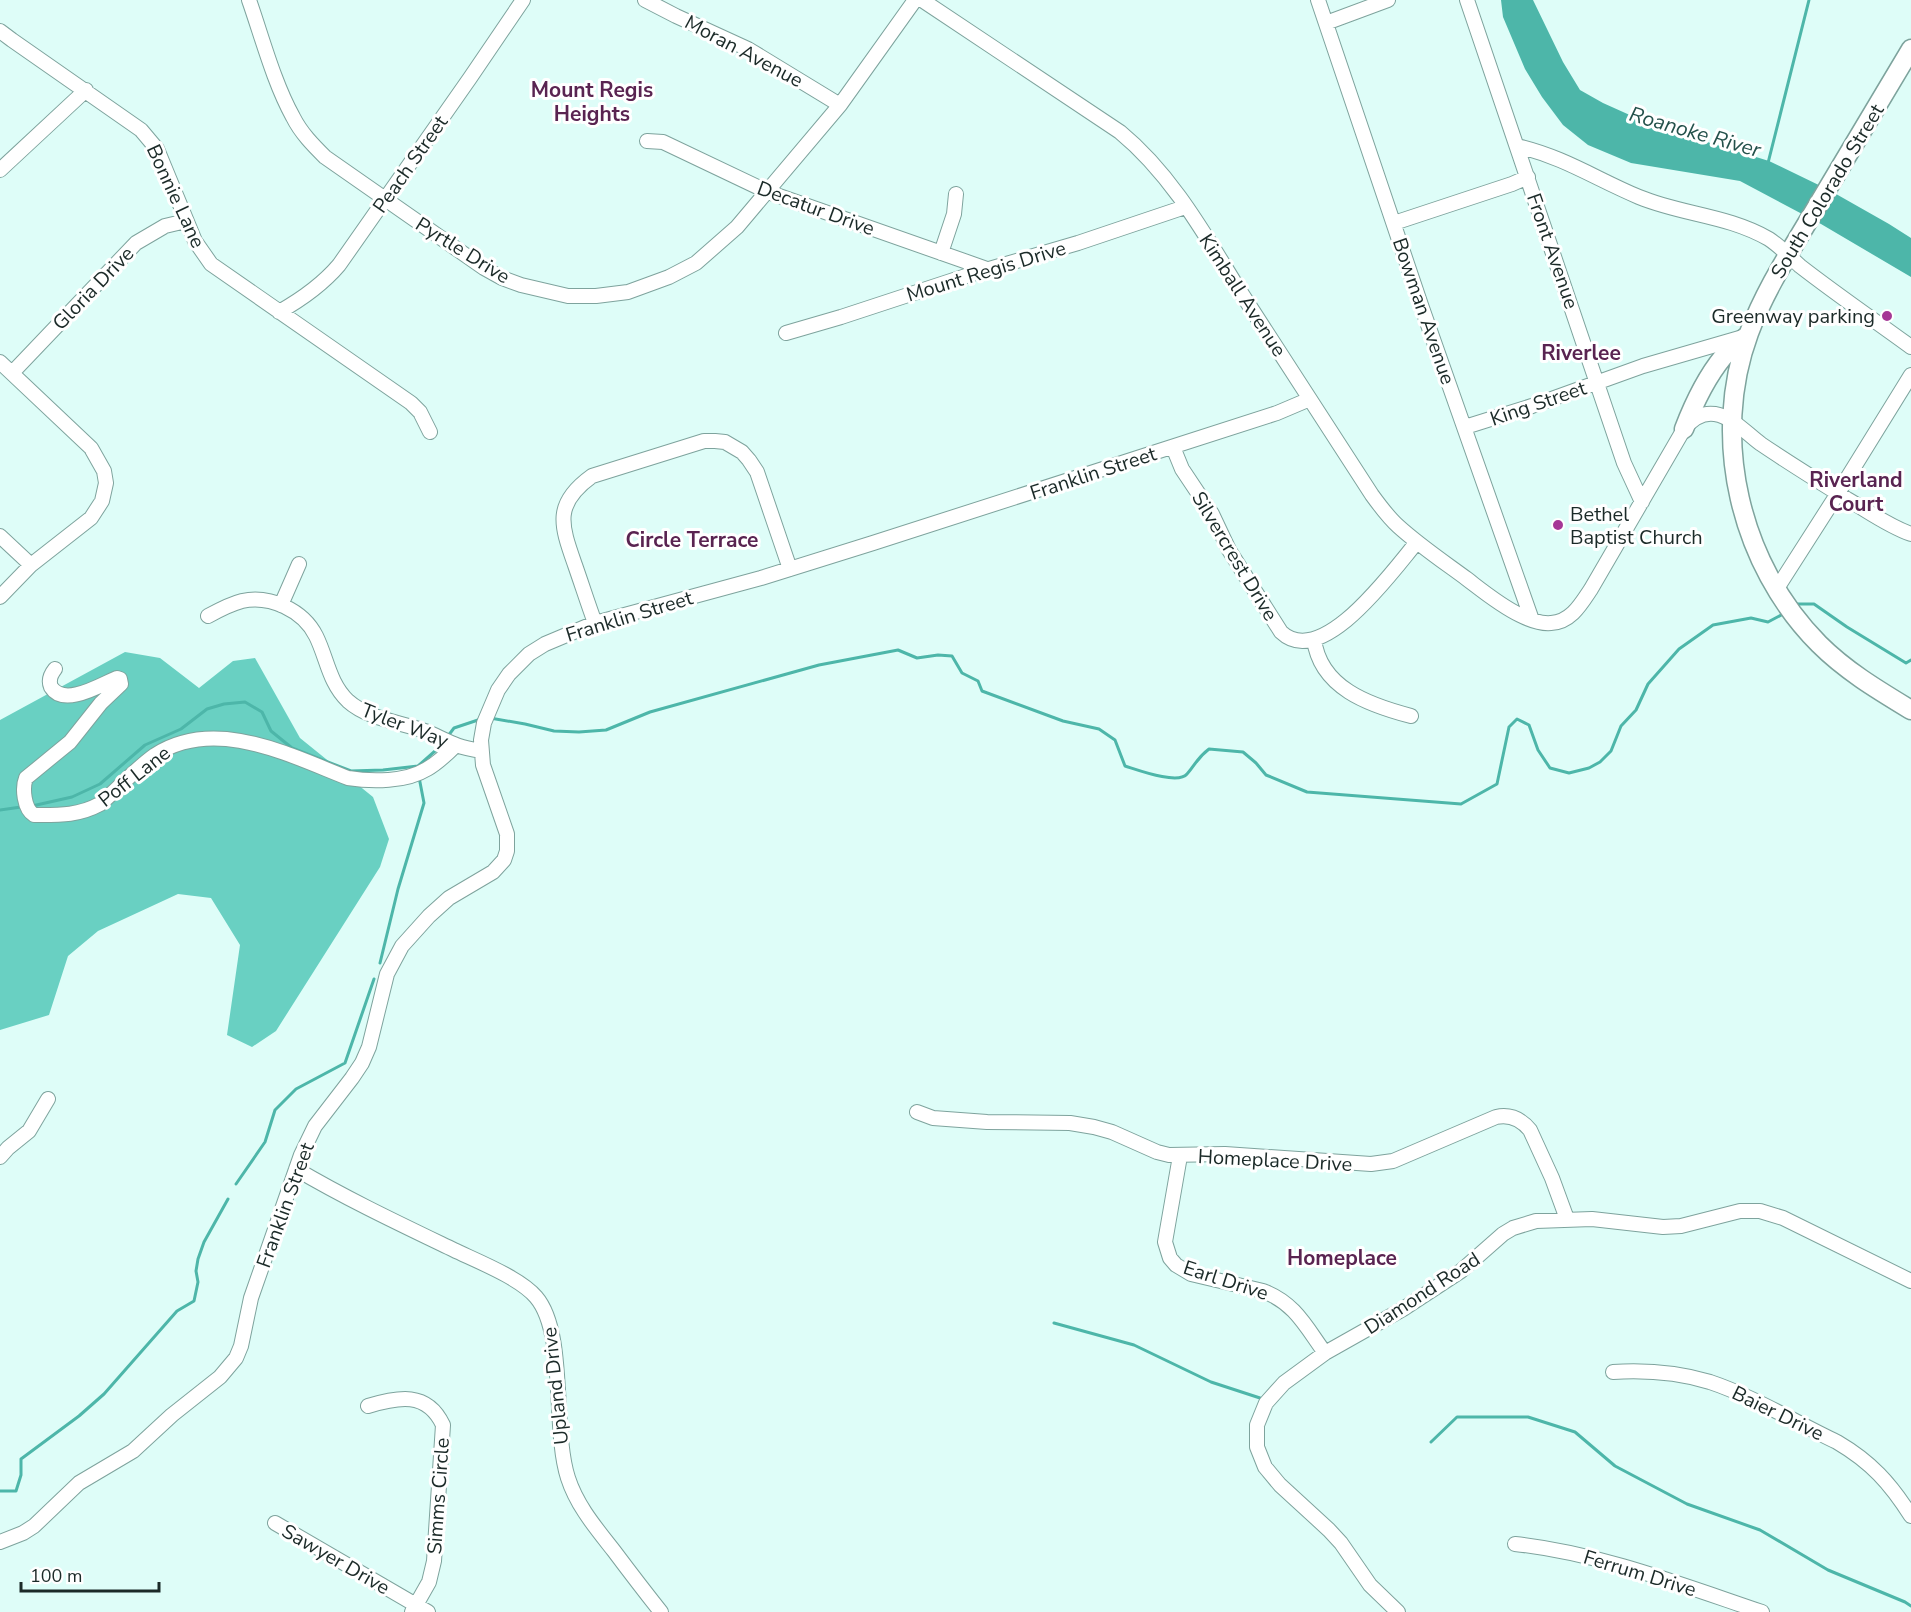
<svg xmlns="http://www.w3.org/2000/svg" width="1911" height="1612" viewBox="0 0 1911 1612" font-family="'Nunito Sans',sans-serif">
<rect width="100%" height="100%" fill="#defdf8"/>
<path fill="#69d0c2" d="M125,652L160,658L199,688L233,661L255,658L300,738L373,797L389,839L380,867L276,1031L252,1047L227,1035L240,945L211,898L178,894L98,931L68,956L49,1015L0,1030V720Z"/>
<path fill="#4db6a9" d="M1501,0H1533L1563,62L1580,90L1603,103L1652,125L1769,161L1829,190L1889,224L1911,238V277L1821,224L1740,181L1631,163L1588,145L1563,125L1542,97L1525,69L1503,17Z"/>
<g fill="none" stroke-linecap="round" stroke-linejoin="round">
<path stroke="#4db6a9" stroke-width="3" d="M1768,163L1809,0
M1795,605L1798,604H1814L1847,627L1906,663L1911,660
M490,718L525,724L554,731L579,732L606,730L650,712L819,665L898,650L917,658L938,655L952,656L962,673L978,681L982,691L1063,721L1099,729L1115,740L1125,766C1138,770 1178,785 1187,774C1196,764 1197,758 1209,749L1243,752L1256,763L1266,775L1307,792L1461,804L1497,784L1509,727L1517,719L1529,725L1538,750L1550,768L1569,773L1589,768L1600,762L1611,751L1621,726L1636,710L1648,684L1679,649L1713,625L1751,618L1768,622L1785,613
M448,736L454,728L481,719
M32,806L72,797L100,784L145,745L181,729L207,709L224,704L245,702L262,712L271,731L292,748L351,771L383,770L418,766L443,744
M0,810L21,807
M380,963L398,889L424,803L419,777
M236,1184L265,1142L275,1110L296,1089L345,1063L374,979
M1054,1323L1134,1345L1211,1382L1260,1398
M1431,1442L1457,1417H1528L1575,1432L1615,1466L1687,1504L1760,1530L1828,1570L1905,1602L1911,1606
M0,1491H16L21,1475V1459L79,1416L104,1394L177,1311L194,1301L198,1282L196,1271L198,1259L204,1242L228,1199"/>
<g stroke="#7ea39d" stroke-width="16">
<path id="minor" d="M249,0C262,37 274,83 293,117C301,133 313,145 325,157L484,268L502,278L521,285L568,296H596L628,292L669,277L696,263L737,227L840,105L915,0
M645,0L676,16L748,49L840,105
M922,0L1120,132C1171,174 1204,233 1238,288C1283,357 1327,426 1372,495C1380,506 1388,517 1398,526C1420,546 1444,562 1467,579C1484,592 1501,606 1520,615C1530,620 1540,624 1551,623C1571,622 1581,604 1591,589L1684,429C1692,419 1702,412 1715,414C1733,417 1747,434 1761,444C1789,463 1818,481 1847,499C1868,511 1888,526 1911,534
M1318,0L1421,305L1532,620
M1467,0L1624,463L1642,502
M1326,23L1388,0
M0,31L12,40L141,130L157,149L195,241L211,264L411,403L420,412L430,432
M647,141L663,142L768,192L987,269
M1517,146C1564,157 1596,179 1639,197C1683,215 1727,215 1769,239C1781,247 1790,257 1800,266C1836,294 1874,320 1911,347
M0,170L86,90
M1394,223L1512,184L1528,177
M941,253L954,214L956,194
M279,312C302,299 322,285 339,265L470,78L523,0
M786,333L841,317L972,274L1078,243L1185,207
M0,362L91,448L104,471L106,483L102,501L91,518L31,565L0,597
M12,373L136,243L165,226L186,221
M1465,427L1532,406L1643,366L1743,337
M1173,447L1182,469L1212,514L1229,550L1281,632C1322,671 1394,569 1417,542
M0,536L31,565
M1776,590L1838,493L1911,375
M281,605L299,564
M208,616C219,610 230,604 242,601C270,595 303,610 316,636C327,658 329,683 348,701C368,719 400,722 425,731C435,735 444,740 454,744C462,748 472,749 481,751
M595,623C588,604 582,585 575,565C561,525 553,504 592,476L704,441H715L725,442L742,452L749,460L757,472L790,569
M1314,639C1320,688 1369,705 1411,716
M55,669C51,674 48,680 51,687C64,708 102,684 117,678L120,679L121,684L101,703L70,742L26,778C22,788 24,809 34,815C58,815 78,816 100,804C118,789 135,769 155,755C215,716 289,755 348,778C372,782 406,782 427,769C438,763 447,754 456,745
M917,1112L933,1118L987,1122L1070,1123L1094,1127L1112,1132L1157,1152L1169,1155L1225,1154L1371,1164L1393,1161L1496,1117C1510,1114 1521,1119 1530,1130L1552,1178L1567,1219
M1180,1156L1165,1242L1170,1258L1176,1265L1191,1274L1263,1291C1295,1303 1306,1327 1325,1353
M0,1157L8,1148L29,1131L48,1099
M296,1169C347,1199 400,1224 454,1250C477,1261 520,1278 536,1297C567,1333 552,1429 568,1478C577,1506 596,1528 614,1551C629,1571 645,1592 661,1612
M1613,1372C1645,1370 1680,1373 1710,1382C1752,1396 1797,1423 1837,1442C1871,1462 1890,1483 1911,1516
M368,1406C398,1397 427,1391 443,1425L434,1561L429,1582L412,1612
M275,1523L428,1612
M0,1542L23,1533L34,1526L79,1483L133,1451L172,1415L220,1377L236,1358L241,1346L251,1298L301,1155L315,1126L352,1078L362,1063L369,1047L387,974L402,946L429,916L449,898L493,872L504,860L507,851V834L483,765L481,740L484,723L498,690L509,674L529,654L545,644L595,623L761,578L873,543L1277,413L1310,399
M1515,1544C1599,1553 1682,1585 1762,1612
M1398,1612L1370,1585L1341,1543L1329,1530L1280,1485L1265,1467L1257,1447V1425L1266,1403L1284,1383L1325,1353L1403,1309L1461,1271L1503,1234L1513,1228L1536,1221L1592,1219L1663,1227L1681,1226L1740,1211H1760L1783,1218L1911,1281"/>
</g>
<g stroke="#7ea39d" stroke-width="21">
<path id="major" d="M1911,49C1878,104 1846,158 1813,213C1790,252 1765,290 1749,333C1710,438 1740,565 1819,644C1846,671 1878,690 1911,710
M1684,429C1694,403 1705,379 1723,357C1730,349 1740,342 1748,335"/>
</g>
<use href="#minor" stroke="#fff" stroke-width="14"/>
<use href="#major" stroke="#fff" stroke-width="18"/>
</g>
<g fill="#a53796" stroke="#fff" stroke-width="2">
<circle cx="1887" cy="316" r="6"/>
<circle cx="1558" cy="525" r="6"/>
</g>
<g text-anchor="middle" stroke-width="6" stroke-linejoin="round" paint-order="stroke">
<g font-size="20" fill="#1b2a28" stroke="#fff">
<text transform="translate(744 51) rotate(28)" y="7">Moran Avenue</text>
<text transform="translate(410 164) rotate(-55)" y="7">Peach Street</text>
<text transform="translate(1827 191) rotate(-59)" y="7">South Colorado Street</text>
<text transform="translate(176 196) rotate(65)" y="7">Bonnie Lane</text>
<text transform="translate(816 208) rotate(20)" y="7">Decatur Drive</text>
<text transform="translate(463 250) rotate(32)" y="7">Pyrtle Drive</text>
<text transform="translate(1553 251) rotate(71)" y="7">Front Avenue</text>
<text transform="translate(986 271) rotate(-17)" y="7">Mount Regis Drive</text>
<text transform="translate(93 288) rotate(-46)" y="7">Gloria Drive</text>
<text transform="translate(1243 295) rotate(57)" y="7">Kimball Avenue</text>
<text transform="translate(1424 311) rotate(71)" y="7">Bowman Avenue</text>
<text transform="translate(1538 403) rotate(-19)" y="7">King Street</text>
<text transform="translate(1093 473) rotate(-18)" y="7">Franklin Street</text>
<text transform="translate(1235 556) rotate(59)" y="7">Silvercrest Drive</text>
<text transform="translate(629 616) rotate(-17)" y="7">Franklin Street</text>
<text transform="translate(405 725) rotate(21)" y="7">Tyler Way</text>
<text transform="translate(134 776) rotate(-38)" y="7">Poff Lane</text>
<text transform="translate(1275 1160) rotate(3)" y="7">Homeplace Drive</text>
<text transform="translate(285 1205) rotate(-70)" y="7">Franklin Street</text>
<text transform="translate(1226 1280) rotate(18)" y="7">Earl Drive</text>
<text transform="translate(1422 1293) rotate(-33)" y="7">Diamond Road</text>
<text transform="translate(555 1386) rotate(-96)" y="7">Upland Drive</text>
<text transform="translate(1778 1413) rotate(26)" y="7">Baier Drive</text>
<text transform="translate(438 1496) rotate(-86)" y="7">Simms Circle</text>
<text transform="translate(336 1559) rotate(30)" y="7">Sawyer Drive</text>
<text transform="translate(1640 1573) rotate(17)" y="7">Ferrum Drive</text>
</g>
<g font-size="20" fill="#1b2a28" stroke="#fff" text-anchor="end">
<text x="1875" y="323">Greenway parking</text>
<text x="1570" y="521" text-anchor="start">Bethel<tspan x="1570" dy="23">Baptist Church</tspan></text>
</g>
<g font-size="21" font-weight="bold" fill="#592451" stroke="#fff">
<text x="592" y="97">Mount Regis<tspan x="592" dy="24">Heights</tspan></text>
<text x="1581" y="360">Riverlee</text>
<text x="1856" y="487">Riverland<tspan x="1856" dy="24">Court</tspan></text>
<text x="692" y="547">Circle Terrace</text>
<text x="1342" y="1265">Homeplace</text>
</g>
<g font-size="21" font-style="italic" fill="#24514b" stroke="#fff">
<text transform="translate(1695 132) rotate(16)" y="7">Roanoke River</text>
</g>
</g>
<path d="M21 1582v9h138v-9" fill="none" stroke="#1b2a28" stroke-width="3"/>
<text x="30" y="1582" font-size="18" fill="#1b2a28" stroke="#ffffff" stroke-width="4.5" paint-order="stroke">100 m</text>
</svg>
